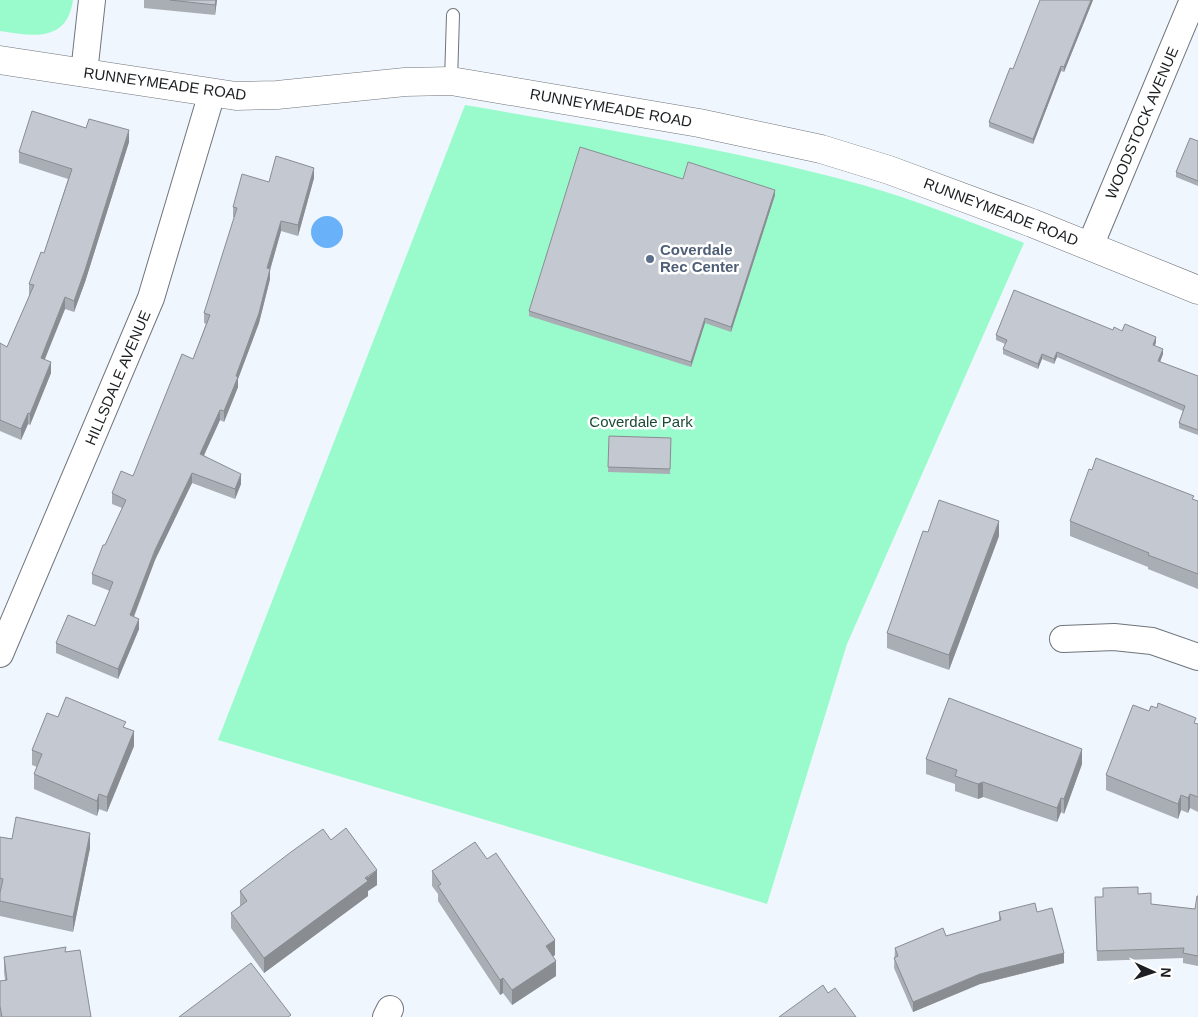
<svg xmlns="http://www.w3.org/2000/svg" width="1198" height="1017" viewBox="0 0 1198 1017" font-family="Helvetica,sans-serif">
<rect width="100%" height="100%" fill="#f0f6fd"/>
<path fill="#99fbcc" d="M0,0H73C67,43 32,36 0,31Z
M465,105C598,128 733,149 863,185C918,201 971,222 1024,243L847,644L767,904L218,740Z"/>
<path fill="#69b1f9" d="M311 232a16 16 0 1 1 32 0a16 16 0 1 1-32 0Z"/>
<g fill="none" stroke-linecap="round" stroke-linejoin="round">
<g stroke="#6f747b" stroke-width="14">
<path id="lane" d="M451,81L453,15"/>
</g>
<g stroke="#6f747b" stroke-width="28">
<path id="street" d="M84,73L92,0
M1090,246L1193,0
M1063,639L1114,637L1152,641L1198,657
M0,654L151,298L212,93
M386,1017L390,1009"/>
</g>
<g stroke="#6f747b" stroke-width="29">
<path id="secondary" d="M0,60L236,96L277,95L405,82L451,81L699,123L821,149L889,170L1032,223L1198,290"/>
</g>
<use href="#lane" stroke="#fff" stroke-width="12"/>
<use href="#street" stroke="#fff" stroke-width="26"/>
<use href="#secondary" stroke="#fff" stroke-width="28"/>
</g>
<path fill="#a9adb4" d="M144,0H217L215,15L144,8Z
M1093,0L1064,72L1061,71L1033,144L989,127V122L1013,69Z
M1198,141V186L1176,177V172Z
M129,142L85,282L74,312L65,309L44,359L51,373L30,425L28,424L21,440L0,431V343L7,347L30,295H29V284L44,253L68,179L19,163V152Z
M314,178L298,236L281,231L270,270V279L259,323L238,379V387L224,422L220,420L204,455L241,484L235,499L192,483L155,560L134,617L139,629L118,679L56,653V643L95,626L110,591L92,584V574L122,508L112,504V493L133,476L193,359L206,324L204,323V313L235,217H233V207L269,182Z
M683,179L775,195L731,332L705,323L691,367L529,316V311Z
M1113,330L1122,331L1156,342L1155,346L1163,354L1160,362L1198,376V435L1179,428V423L1183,411L1057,357L1054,364L1042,359L1038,369L1003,354V349L1005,344L996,340V335Z
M609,436L671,438L670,474L608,472Z
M1194,500L1198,501V589L1148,569V567L1070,536V521Z
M928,532L999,536L949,670L887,648V633Z
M1149,711L1198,724V812L1190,808L1188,813L1181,810L1178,819L1106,790V775Z
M58,717L126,728L134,746L107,812L99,809L97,816L34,789V774L37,767L32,765V750Z
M926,759L1082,764L1064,814L1061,812L1057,822L983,797L978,799L955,791V784L926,774Z
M0,837L90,848L73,932L0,916Z
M331,840L377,885L368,891V896L264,973L231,928V913L240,906V891Z
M487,859L555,955L553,956L556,976L512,1005L503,993L500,995L438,901V894L432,886V871Z
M1103,888L1138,894L1151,904L1195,909L1198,896V966L1183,963V958L1097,961L1095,897H1103Z
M999,912H1037L1064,963L980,984L913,1012L894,968L895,948L946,936L999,921Z
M66,952L91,1017H0V981L5,980L4,972V957Z"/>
<path fill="#898d92" d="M216,0H217L215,15V5Z
M1091,0H1093L1064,72V67Z
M1061,66V71L1033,144V139Z
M129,130V142L85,282L74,312V301Z
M314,168V178L298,236V225Z
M775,190V195L731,332V327Z
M281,221V231L270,270V279L259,323L238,379V387L224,422V411L236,376Z
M65,297V309L41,369V358Z
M705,318V323L691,367V362Z
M1156,337V342L1153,350V345Z
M1163,349V354L1158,367V361Z
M1057,352V357L1054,364V359Z
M1042,354V359L1038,369V364Z
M51,362V373L30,425V414Z
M220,410V420L200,464V454Z
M28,413V424L21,440V429Z
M192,473V483L155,560L130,626V615L155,550Z
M241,474V484L235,499V489Z
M999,521V536L949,670V655Z
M139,619V629L118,679V669Z
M134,731V746L107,812V797Z
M1082,749V764L1064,814V799Z
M983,782V797L978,799V784Z
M99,794V809L97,816V801Z
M1190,794V808L1188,813V798Z
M1181,795V810L1178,819V804Z
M1061,798V812L1057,822V808Z
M90,833V848L73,932V917Z
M377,870V885L368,891V896L264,973V958Z
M555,940V955L546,961V946Z
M1064,953V963L980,984L913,1012V1002L980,974Z
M556,961V976L512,1005V990Z
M503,978V993L500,995V980Z"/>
<path fill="#c4c9d1" stroke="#898d92" d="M170,0H216L215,5Z
M1040,0H1091L1064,67L1061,66L1033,139L989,122L1010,68L1013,69Z
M32,111L86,128L89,119L129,130L85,270L74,301L65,297L41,358L51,362L30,414L28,413L21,429L0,420V343L7,347L34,285L29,284L41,252L44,253L72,169L19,152Z
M1190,138L1198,141V181L1176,172Z
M580,147L683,179L688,162L775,190L731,327L705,318L691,362L529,311Z
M276,156L314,168L298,225L281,221L267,268L270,269L259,313L236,376L238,377L224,411L220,410L200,454L241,474L235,489L192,473L155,550L130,615L139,619L118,669L56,643L68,615L95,626L113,582L92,574L103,545H105L126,500L112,493L121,471L133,476L182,354L193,359L210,315L204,313L237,208L233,207L242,174L269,182Z
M1014,290L1113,330L1114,327L1122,331L1125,324L1156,337L1153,345L1163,349L1158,361L1198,376V430L1179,423L1185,406L1057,352L1054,359L1042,354L1038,364L1003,349L1007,340L996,335Z
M609,436L671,438L670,469L608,467Z
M1096,458L1194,496L1192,499L1198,501V574L1148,555L1149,553L1070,521L1089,469L1092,470Z
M939,500L999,521L949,655L887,633L923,531L928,532Z
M66,697L126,722L123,727L134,731L107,797L99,794L97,801L34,774L42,754L32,750L47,713L58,717Z
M949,698L1082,749L1064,799L1061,798L1057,808L983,782L978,784L955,776L957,770L926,759Z
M1158,703L1196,718L1194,723L1198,724V797L1190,794L1188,798L1181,795L1178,804L1106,775L1133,705L1149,711L1151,706L1157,708Z
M16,817L90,833L73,917L0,901V893L3,879L0,878V837L12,839Z
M346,828L377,870L365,878L368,881L264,958L231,913L247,901L240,891L291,852L323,829L331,840Z
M475,842L487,859L496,853L555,940L546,946L556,961L512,990L503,978L500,980L438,886L441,884L432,871Z
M1138,887V894L1151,893V904L1195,909L1197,896H1198V956L1183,953L1184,948L1097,951L1095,897H1103V888Z
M1035,903L1037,912L1052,908L1064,953L980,974L913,1002L894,958L898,956L895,948L943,928L946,936L1001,920L999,912Z
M66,947L65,952L80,950L91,1017H2L0,1006V981L7,980L4,957Z
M251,963L291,1015L288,1017H179Z
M823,985L828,993L835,988L856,1017H779Z"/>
<circle fill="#5c6f8a" stroke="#fff" stroke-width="2" cx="650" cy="259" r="5"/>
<g text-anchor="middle" stroke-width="5" stroke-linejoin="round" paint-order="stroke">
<g font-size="15" fill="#1c1f21" stroke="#fff">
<text transform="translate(165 84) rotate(8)" y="5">RUNNEYMEADE ROAD</text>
<text transform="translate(611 108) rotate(10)" y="5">RUNNEYMEADE ROAD</text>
<text transform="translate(1142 123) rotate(-67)" y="5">WOODSTOCK AVENUE</text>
<text transform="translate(1001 212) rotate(21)" y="5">RUNNEYMEADE ROAD</text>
<text transform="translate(118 378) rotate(-67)" y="5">HILLSDALE AVENUE</text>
</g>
<g font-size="15" font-weight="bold" fill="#4e5e75" stroke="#fff" text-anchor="start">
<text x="660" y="255">Coverdale<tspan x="660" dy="17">Rec Center</tspan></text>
</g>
<g font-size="15" fill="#1b4a36" stroke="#fff">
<text x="641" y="427">Coverdale Park</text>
</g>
</g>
<g transform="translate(1153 972) rotate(93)" stroke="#ffffff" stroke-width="4" paint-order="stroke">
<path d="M0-4L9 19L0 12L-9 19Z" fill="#1c1f21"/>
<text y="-8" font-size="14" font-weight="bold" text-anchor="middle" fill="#1c1f21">N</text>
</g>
</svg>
